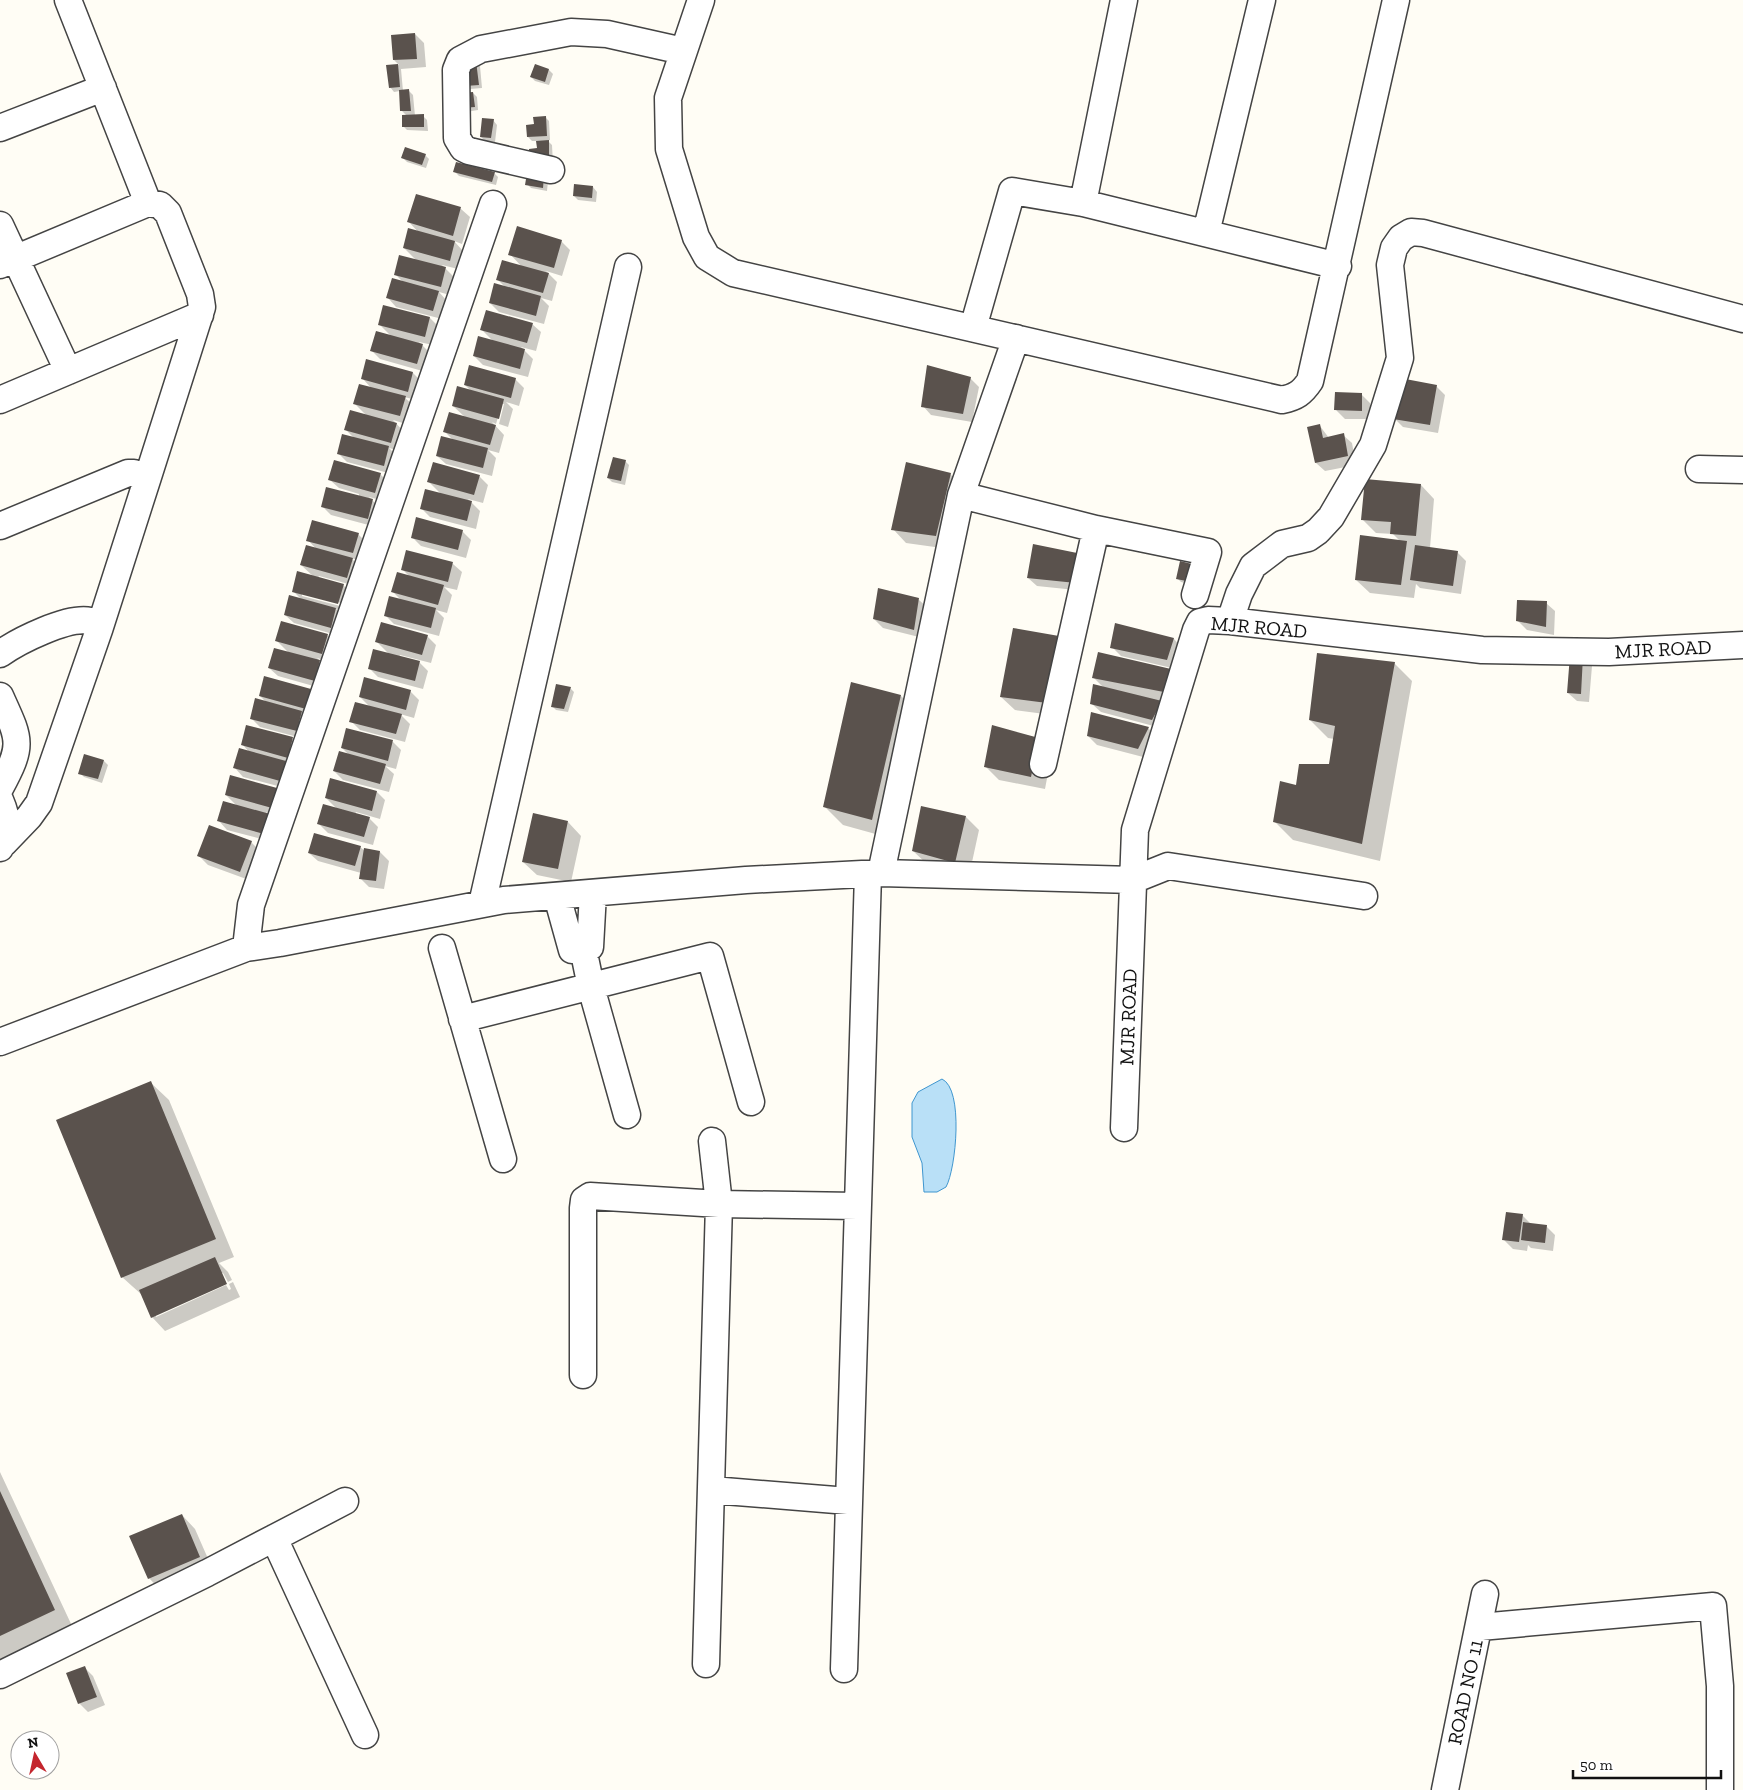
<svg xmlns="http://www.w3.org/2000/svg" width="1743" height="1790" viewBox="0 0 1743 1790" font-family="'Zilla Slab',serif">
<rect width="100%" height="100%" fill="#fffdf5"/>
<path fill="#b9e0f7" stroke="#3f96cf" d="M942,1079C964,1089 956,1169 946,1187L937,1192H924L922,1163L912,1137V1103L918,1092Z"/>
<path fill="#0003" fill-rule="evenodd" d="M415,34L424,43L426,67L401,69L403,91H409L413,95L415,116H423L427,120L428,131L407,130L403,126L407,116L402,111L400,91L394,92L390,87L388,66L399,65L394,60Z
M476,62L480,66L482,88L470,89L466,85Z
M535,66L549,70L553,74L549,85L535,81L531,77Z
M473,93L477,97L478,110L466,112Z
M545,117L549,121L550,140H547L552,145L553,164L538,150V141H532L528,137L535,126Z
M493,120L497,125L495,142L485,141L481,137Z
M425,155L429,159L426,168L407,162L403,158Z
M455,172L494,173L498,177L496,185L459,176Z
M544,177L548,181L547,191L531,188L527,184Z
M593,187L597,192L596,202L578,200L574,196Z
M417,195L461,209L470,217L462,244L454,241L463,251L458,269L442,265L454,277L450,295L439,292L447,301L442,319L396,307L388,298L403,282L395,274L416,260L404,248L419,233L409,222Z
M561,241L570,250L562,276L546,271L557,282L552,301L541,298L549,306L544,324L499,312L490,303L506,288L498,280L522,267L510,254Z
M430,318L439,327L433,345L419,342L431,354L426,372L380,359L372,351L391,336L379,324Z
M532,324L541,332L536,351L521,347L533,359L528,377L483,365L474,356L494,342L482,330Z
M367,361L413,373L422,382L417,400L404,397L414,406L409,425L393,420L405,433L400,451L389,448L397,456L392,474L347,462L338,453L354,438L346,430L367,416L354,403L372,389L363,379Z
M970,378L979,387L972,422L931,415L923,406Z
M515,379L524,388L519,406L506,402L513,409L508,427L499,424L504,404H502L496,424L492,422L504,435L499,453L488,450L496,458L492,476L446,464L437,456L453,440L445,432L466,418L453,406L471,391L465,385Z
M1436,386L1445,395L1438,433L1403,427L1394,418Z
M1361,394L1370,403V419H1345L1336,410Z
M1320,426L1329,438L1343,435L1352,443L1356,465L1325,471L1316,463Z
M625,461L629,465L625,485L612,482L608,478Z
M380,474L389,483L384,501L369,497L381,509L376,527L331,515L322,506L359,496V494L339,488L330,480Z
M950,474L964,488L949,549L906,543L893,529Z
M479,476L488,485L483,503L468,499L480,511L476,529L430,517L421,508L441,494L429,482Z
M1421,485L1434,499L1430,548L1457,552L1466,561L1461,594L1420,588L1416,584L1414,598L1370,593L1356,580L1400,541L1393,534L1376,533L1362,519Z
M462,531L471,540L466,558L421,546L412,537Z
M358,534L367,543L362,561L351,558L361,568L356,586L319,576L318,578L343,585L352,594L347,612L336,609L345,618L340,636L294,623L285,615L301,599L293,591L314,577L301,565L317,550L308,540ZM302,593L345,604L344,607L302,596Z
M407,551L453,564L462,572L457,590L444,587L452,595L447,613L436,610L444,618L439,636L394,624L385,615L401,600L393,592L410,577L402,569Z
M1081,555L1085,591L1037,586L1028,578Z
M1195,566L1196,586L1181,582L1177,578Z
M919,600L928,608L923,638L883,628L874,619Z
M1546,603L1555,611L1554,635L1527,630L1518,621Z
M1014,630L1060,716L1015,710L1001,697Z
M327,635L336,644L331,662L317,658L329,670L324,689L278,676L269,668L289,653L277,641Z
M427,636L436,645L431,663L400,655L399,657L419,662L428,671L423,689L378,677L369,668L389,654L377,642Z
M1174,639L1182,648L1176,669L1121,656L1112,647Z
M1583,657L1592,666L1589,702L1577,701L1568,693Z
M1394,663L1412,681L1380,861L1293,840L1274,821L1297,786L1330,765L1334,739L1328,738L1310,720Z
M1170,671L1161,728L1101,712L1092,704L1104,688L1094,678Z
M570,688L574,692L568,712L556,710L552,706Z
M310,690L319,699L305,739L260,727L251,718L267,703L260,696Z
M410,691L419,700L414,718L400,714L410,724L405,742L360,730L351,721L370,707L360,697Z
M901,696L919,714L890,838L843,825L825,807Z
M247,726L293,739L302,747L296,766L286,763L294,771L289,789L243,777L235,768L250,753L242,744Z
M1148,728L1157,737L1147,758L1097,745L1088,736Z
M347,730L393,742L401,750L396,769L385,766L394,774L389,792L343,780L334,771L350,756L342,748Z
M1052,752L1045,789L999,780L986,767Z
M104,761L108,765L102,783L84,777L80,773Z
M277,789L285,797L280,816L266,812L278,824L273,842L227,830L219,821L238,807L226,795Z
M377,792L385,800L380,819L356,812L355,815L369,818L378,827L373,845L328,833L319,824L338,810L326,798Z
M966,817L979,830L969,876L927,864L913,851Z
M568,822L581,836L571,882L537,875L523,862Z
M251,842L260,851L249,880L208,865L199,856Z
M360,847L365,851L380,852L389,861L384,889L369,887L360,878L361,873L318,861L309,853Z
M150,1082L169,1100L234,1257L219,1263L228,1272L232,1280L228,1282L223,1273H221L156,1314V1317L226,1285L229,1290L231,1289L229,1284L233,1282L240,1297L165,1331L152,1317L142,1295L122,1277Z
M1522,1215L1531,1224L1546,1226L1555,1235L1553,1251L1531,1248L1528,1245L1527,1251L1513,1249L1504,1240Z
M0,1472L73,1628L0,1662Z
M182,1515L195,1529L213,1570L162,1592L149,1578Z
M84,1667L93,1676L105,1705L88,1712L79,1703Z"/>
<path fill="#5a524d" d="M415,33L417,59L393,60L391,35Z
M476,61L479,85L465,86L462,62Z
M398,64L400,87L389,88L386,65Z
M535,64L549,69L545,82L530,77Z
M409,89L411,111H400L399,90Z
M473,92L475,107L461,108L459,93Z
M424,114V127H402V115Z
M546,116L547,136L527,137L526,125L534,124L533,117Z
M482,118L494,119L491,138L480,137Z
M549,140V160L529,161V149L537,148L536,141Z
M405,147L426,154L422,165L401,158Z
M456,162L495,172L492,182L453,172Z
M527,173L544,176L543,188L525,185Z
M574,184L593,186L592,198L573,196Z
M416,194L461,207L453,236L407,222Z
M517,226L562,240L554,268L508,255Z
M408,228L455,241L450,261L403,248Z
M399,255L446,267L441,287L394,275Z
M502,260L549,273L543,293L496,280Z
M392,278L439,291L433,311L386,298Z
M494,283L541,296L536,316L489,303Z
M383,305L430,317L425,337L378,325Z
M486,310L533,323L527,343L480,330Z
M376,331L423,344L417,364L370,351Z
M478,336L525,349L520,369L473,356Z
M366,359L413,372L408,392L361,379Z
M469,365L516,378L511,398L464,385Z
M927,365L971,377L963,414L921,407Z
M1400,378L1437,385L1430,425L1393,419Z
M359,384L406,396L400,416L353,404Z
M457,386L504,399L499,419L452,406Z
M1335,392L1362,393V411L1334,410Z
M350,410L397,423L391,443L344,430Z
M449,412L496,425L490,445L443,432Z
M1320,424L1323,438L1344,433L1348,456L1315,463L1307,427Z
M342,434L389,446L384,466L337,454Z
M441,436L488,448L483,468L436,456Z
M613,457L626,460L621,481L607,478Z
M334,460L381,473L375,493L328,480Z
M433,462L480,475L474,495L427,482Z
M906,462L951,473L936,536L891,530Z
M1365,479L1421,484L1416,536L1390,534L1391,522L1361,520Z
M326,487L373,499L368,519L321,507Z
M425,489L472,501L467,521L420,509Z
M416,517L463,530L458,550L411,538Z
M312,520L359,533L353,553L306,541Z
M1360,535L1407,541L1401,585L1355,580Z
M1033,544L1082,554L1076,583L1027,578Z
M306,545L353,558L347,578L300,565Z
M1415,545L1458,551L1453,586L1410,580Z
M406,550L453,562L448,582L401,570Z
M1180,561L1196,565L1192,582L1176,579Z
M297,571L344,584L338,604L292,592Z
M397,572L444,585L438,605L391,592Z
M878,588L919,598L914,630L873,619Z
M289,595L336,608L331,628L284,615Z
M389,596L436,608L431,628L384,616Z
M1517,600L1547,601L1546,627L1516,621Z
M281,621L328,634L322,654L275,641Z
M381,622L428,635L422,655L375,642Z
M1115,623L1174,638L1167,660L1110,648Z
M1013,628L1059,636L1047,703L1000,697Z
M274,648L320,660L315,681L268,668Z
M373,649L420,661L415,681L368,669Z
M1098,652L1171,669L1169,693L1092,678Z
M1317,653L1395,662L1362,844L1273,822L1280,781L1296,785L1299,764H1329L1335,726L1309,720Z
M1570,655L1583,656L1581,694L1567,693Z
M264,676L311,689L306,709L259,696Z
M364,677L411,690L406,710L359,697Z
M851,682L901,695L872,820L823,807Z
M556,684L571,687L564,709L551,707Z
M1093,684L1162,701L1152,720L1090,704Z
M255,698L302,711L297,731L250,719Z
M355,702L402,714L396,734L349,722Z
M1091,712L1149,727L1138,749L1087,736Z
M246,725L293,737L288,758L241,745Z
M992,725L1039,738L1031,777L984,767Z
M346,728L393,740L388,761L341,748Z
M239,748L286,761L280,781L233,768Z
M339,751L386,764L380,784L333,771Z
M84,754L104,760L98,779L78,774Z
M230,775L277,788L272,808L225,795Z
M330,778L377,791L372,811L325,798Z
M223,801L270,814L264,834L217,821Z
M323,804L370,817L364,837L317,824Z
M921,806L966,816L955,863L912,851Z
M533,813L568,821L558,869L522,862Z
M209,825L252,841L240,872L197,856Z
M314,833L361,846L355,866L308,853Z
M364,848L380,851L376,881L359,879Z
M151,1081L216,1239L121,1278L56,1120Z
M1506,1212L1523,1214L1519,1242L1502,1240Z
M1523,1222L1547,1225L1545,1243L1521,1240Z
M215,1257L227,1284L151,1318L139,1290Z
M0,1491L55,1610L0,1636Z
M182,1514L200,1557L148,1579L129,1536Z
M85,1666L97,1697L78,1704L66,1673Z"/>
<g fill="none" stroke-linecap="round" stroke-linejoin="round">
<g stroke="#444" stroke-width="29">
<path id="minor" d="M68,0L148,203
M701,0L668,98L669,149L696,237L707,257L733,273L1282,400C1296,397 1302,393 1310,381L1396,0
M0,128L103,88
M551,170L469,151L463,148L457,138L456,70L460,60L481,49L571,32L607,34L683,51
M1083,203L1124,0
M0,225L68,371
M1206,233L1262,0
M0,265L148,203L160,205L168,213L200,294L202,307L147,480
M973,328L1012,191L1083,203L1338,266
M0,400L200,315
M1699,469L1743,470
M961,495L1096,529L1208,552L1195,595
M0,526L128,473H134L147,480L99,630
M1230,621L1239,594L1253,566L1282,544L1308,538L1318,531L1331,517L1373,445L1400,358L1390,265L1394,248L1401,238L1411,232L1423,233L1743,319
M0,654C18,641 68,616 90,621L99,630L39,803L29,817L4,843
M0,696C20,740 24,744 0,788
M1043,764L1096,529
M0,800C7,816 11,833 0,848
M881,873L961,495L1016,338
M557,896L572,950L590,947L593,893
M482,904L628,267
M246,948L251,905L493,204
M442,948L503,1159
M583,948L591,987L627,1115
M462,1019L710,956L751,1102
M0,1042L246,948L280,943L504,900L746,880L881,873L1133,880L1168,866L1364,896
M1124,1128L1135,830L1196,630L1200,622L1208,620L1230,621L1482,650L1609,652L1743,645
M583,1375V1208L584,1200L590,1196L719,1204L857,1206
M712,1490L848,1501
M274,1538L365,1735
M1480,1627L1713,1606L1720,1686V1790
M706,1664L719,1204L712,1141
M844,1669L868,874
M0,1675L207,1573L345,1501
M1445,1790L1485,1594"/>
</g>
<use href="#minor" stroke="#fff" stroke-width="26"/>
</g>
<g text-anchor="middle" stroke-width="5" stroke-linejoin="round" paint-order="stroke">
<g font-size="20" fill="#111" stroke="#fff">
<text transform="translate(1259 627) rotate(5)" y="7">MJR ROAD</text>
<text transform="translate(1663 649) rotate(-3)" y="7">MJR ROAD</text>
<text transform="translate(1128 1017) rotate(-88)" y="7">MJR ROAD</text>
<text transform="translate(1465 1692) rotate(-78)" y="7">ROAD NO 11</text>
</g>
</g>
<g transform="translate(35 1755) rotate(351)"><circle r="24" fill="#ffffff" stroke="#a0a0a0"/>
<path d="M0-4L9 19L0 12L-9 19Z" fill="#c4262e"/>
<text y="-8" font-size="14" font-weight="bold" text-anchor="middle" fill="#111111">N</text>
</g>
<path d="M1573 1770v8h148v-8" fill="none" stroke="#111111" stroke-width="2.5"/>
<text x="1580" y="1770" font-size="15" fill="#111111" stroke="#ffffff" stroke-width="4" paint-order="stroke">50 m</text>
</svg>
